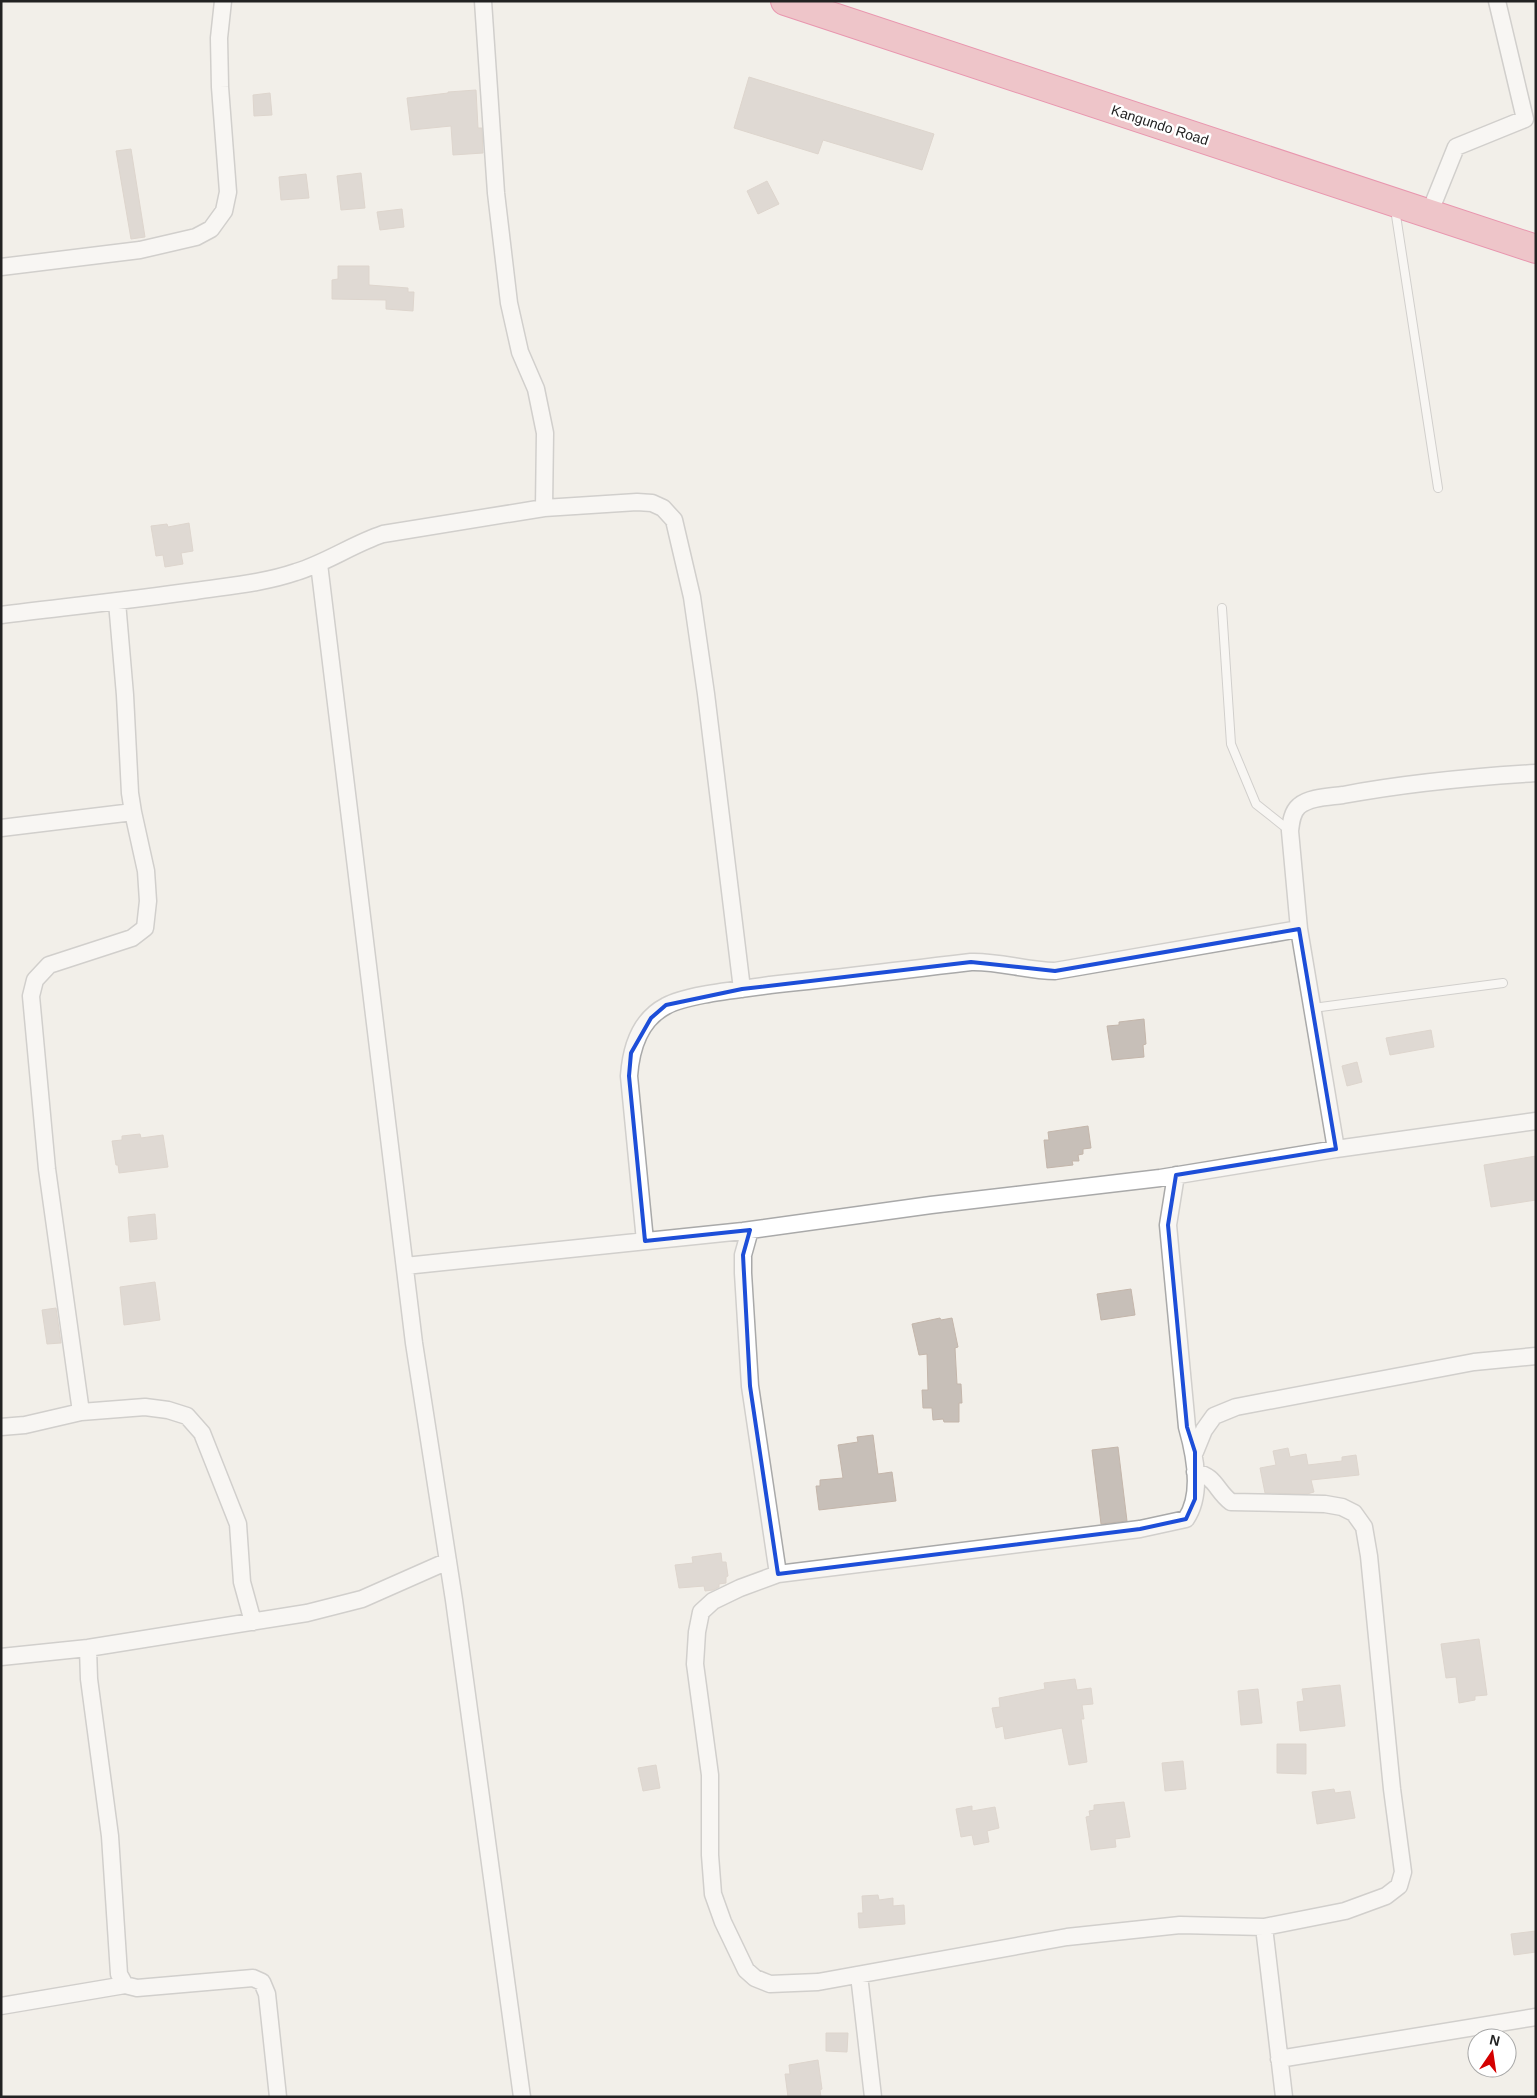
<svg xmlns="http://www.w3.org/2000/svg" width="1537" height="2098" viewBox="0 0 1537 2098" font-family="Helvetica,sans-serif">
<rect width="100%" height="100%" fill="#f2efe9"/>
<path fill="#c7bfb8" stroke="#c4b6ab" d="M749,77L934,134L922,170L823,140L818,154L734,128Z
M476,90L478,128H482L483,153L453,155L451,126L411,130L407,98L448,93V92Z
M270,93L272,115L254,116L253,95Z
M131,149L145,237L131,239L116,151Z
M361,173L365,208L341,210L337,176Z
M306,174L309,198L281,200L279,177Z
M767,181L779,204L758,214L747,191Z
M402,209L404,227L380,230L377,212Z
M338,266H369V285L408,288V292H414L413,311L386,309V300L332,299V280L338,279Z
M189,523L193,551L181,553L183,564L165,567L163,555L156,556L151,526L167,524L168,527Z
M1144,1019L1146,1044L1143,1045L1144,1057L1112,1060L1107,1026L1119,1025V1022Z
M1431,1030L1434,1047L1390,1055L1386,1038Z
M1357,1062L1362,1082L1347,1086L1342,1066Z
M1088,1126L1091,1148L1083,1149V1154L1078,1155L1079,1161H1072L1073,1165L1047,1168L1044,1140H1049L1048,1132Z
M140,1134L141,1138L163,1135L168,1167L119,1173L118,1165H116L112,1141L122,1140V1136Z
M1536,1156V1200L1491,1207L1484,1165Z
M155,1214L157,1239L130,1242L128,1217Z
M155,1282L160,1320L124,1325L120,1287Z
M1131,1289L1135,1315L1101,1320L1097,1294Z
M56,1308L61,1343L47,1344L42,1310Z
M940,1318L941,1320L952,1318L958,1347L955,1348L957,1384H961L962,1403H959V1422H944L943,1419L933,1420L932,1408H923L922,1390H928L927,1354L919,1355L912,1324Z
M873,1435L878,1474L892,1472L896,1501L819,1510L816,1486H820V1480L843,1478L838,1445L858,1442L857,1437Z
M1118,1447L1127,1521L1101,1524L1092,1450Z
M1288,1448L1290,1457L1306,1454L1308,1465L1342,1461V1457L1356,1455L1359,1475L1311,1480L1314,1492L1307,1494L1265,1493L1260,1468L1276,1465L1273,1451Z
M721,1553L722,1562H726L728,1576L726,1577V1583L719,1584V1587L713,1590L705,1591L704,1586L679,1588L675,1565L693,1563L692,1557Z
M1479,1639L1487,1695L1475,1696V1700L1459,1703L1456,1677L1446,1678L1441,1644Z
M1075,1679L1077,1690L1091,1688L1093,1704L1082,1705L1084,1719H1081L1087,1762L1069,1765L1062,1728L1005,1739L1003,1726L996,1728L992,1708L1000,1707L999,1698L1045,1689L1044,1683Z
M1340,1685L1345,1726L1300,1731L1297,1702L1304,1701L1302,1689Z
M1258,1689L1262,1723L1241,1725L1238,1691Z
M1277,1744H1306V1774L1277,1773Z
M1183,1761L1186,1789L1165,1791L1162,1763Z
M656,1765L660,1788L643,1791L638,1768Z
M1334,1789L1335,1793L1350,1791L1355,1818L1317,1824L1312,1792Z
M1124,1802L1130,1837L1115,1839L1116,1847L1091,1850L1086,1817L1090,1816L1089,1811L1094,1810V1805Z
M972,1806V1811L995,1807L999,1828L987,1831L989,1842L974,1845L972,1835L961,1837L956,1809Z
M878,1895L879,1900L893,1898V1906L904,1905L905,1924L859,1928L858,1913H863L862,1896Z
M1536,1931V1952L1514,1955L1511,1934Z
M826,2033H848L847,2052L826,2051Z
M818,2060L822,2089L820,2090L821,2097H788L785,2074H790L789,2065Z"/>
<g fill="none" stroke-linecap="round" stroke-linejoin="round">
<g stroke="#a9a9a9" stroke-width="10">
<path id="lane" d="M1395,209L1438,488
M1222,608L1231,744L1256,804L1290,831
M1313,1008L1503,983"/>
</g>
<g stroke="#a9a9a9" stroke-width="19">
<path id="street" d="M1429,214L1456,147L1525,119L1497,1
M1,267L140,250L196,237L211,229L224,211L228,192L220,87L219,38L223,1
M544,508L637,502L652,503L663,508L674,520L692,597L706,694L742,989
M319,564L414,1343L454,1600L522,2097
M1,615C66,607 130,600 195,591C228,586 264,583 296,572C326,563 353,544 383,534L544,508L545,433L536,389L520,352L509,303L496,193L483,1
M1,828L133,812
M1336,1149L1299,929L1290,831C1291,822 1292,812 1299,806C1310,797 1329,797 1343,795C1407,783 1471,777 1536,773
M750,1230L743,1255V1273L750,1386L778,1574L1140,1529L1186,1519C1203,1494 1195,1455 1187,1427L1168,1225L1176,1175
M645,1241L629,1076C631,1048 639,1020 666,1006C687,994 745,989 770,985C837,978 904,970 971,962C999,961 1027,971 1055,971L1299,929
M405,1266L743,1231L931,1205L1160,1178L1336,1149L1536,1121
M81,1412L47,1169L31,996L35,980L49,965L132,938L145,928L148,901L146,871L133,812L130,793L125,695L117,602
M1,1427L25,1425L81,1412L145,1407L168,1410L187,1416L202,1433L238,1524L242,1582L253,1622
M1195,1452L1204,1430L1214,1416L1236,1407L1474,1362L1536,1356
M778,1574L740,1588L713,1601L701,1612L697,1632L695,1664L710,1775V1855L713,1894L723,1922L746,1970L755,1978L770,1984L818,1982L1067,1937L1180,1925L1264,1927L1345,1911L1386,1896L1399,1886L1403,1872L1392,1789L1369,1556L1364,1527L1354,1513L1342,1507L1325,1504L1231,1502C1216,1491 1216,1476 1195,1472
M88,1648L89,1679L110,1836L119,1974L125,1985L137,1988L253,1978L262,1982L267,1994L278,2097
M1,1657L88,1648L307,1613L362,1599L448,1561
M1264,1927L1284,2097
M859,1975L873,2097
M1,2006L125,1985
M1279,2059L1536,2017"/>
</g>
<g stroke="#dc2a67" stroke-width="30">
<path id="highway" d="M785,1L1536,249"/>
</g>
<use href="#lane" stroke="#fff" stroke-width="8"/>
<use href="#street" stroke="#fff" stroke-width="16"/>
<use href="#highway" stroke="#e892a2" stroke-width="28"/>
</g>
<path d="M0 0H1537V2098H0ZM1299,929L1336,1149L1176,1175L1168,1225L1187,1427L1195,1452V1499L1186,1519L1140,1529L778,1574L750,1386L743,1255L750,1230L645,1241L629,1076L631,1053L651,1018L666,1005L742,989L971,962L1055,971Z" fill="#f2efe9" fill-opacity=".55" fill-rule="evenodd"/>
<path fill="none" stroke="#1d4ed8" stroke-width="4" stroke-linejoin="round" d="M1299,929L1336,1149L1176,1175L1168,1225L1187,1427L1195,1452V1499L1186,1519L1140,1529L778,1574L750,1386L743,1255L750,1230L645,1241L629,1076L631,1053L651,1018L666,1005L742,989L971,962L1055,971Z"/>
<g text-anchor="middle" stroke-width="5" stroke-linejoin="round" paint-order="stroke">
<g font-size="14" fill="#222" stroke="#fff">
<text transform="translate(1160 125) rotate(18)" y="5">Kangundo Road</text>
</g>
</g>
<rect width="1537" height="2098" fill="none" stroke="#222222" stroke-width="5"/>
<g transform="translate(1492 2053) rotate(13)"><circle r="24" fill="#ffffff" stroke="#a7a7a7"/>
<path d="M0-4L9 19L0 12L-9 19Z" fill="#d40000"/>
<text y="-8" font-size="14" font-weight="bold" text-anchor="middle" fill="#222222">N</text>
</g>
</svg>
